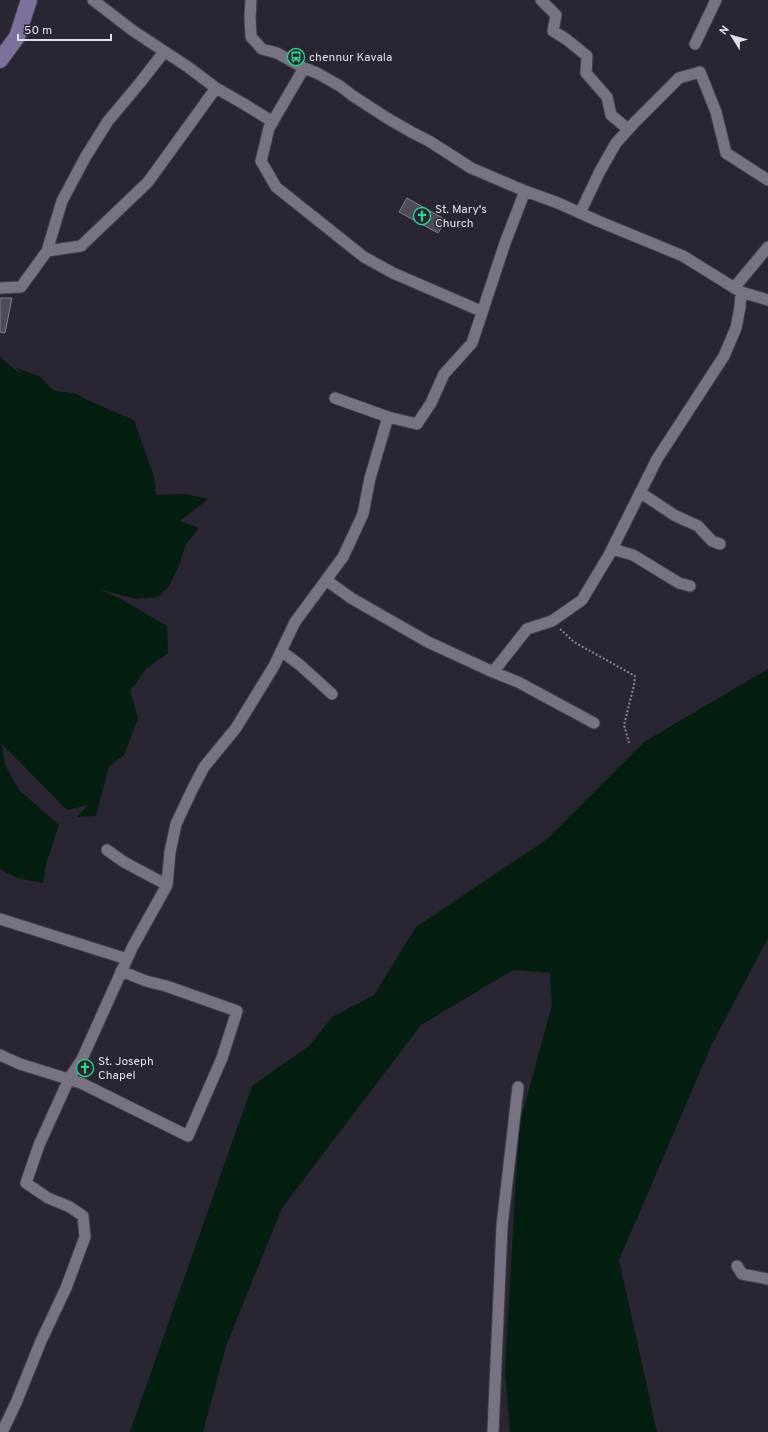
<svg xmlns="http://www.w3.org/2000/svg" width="768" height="1432" viewBox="0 0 768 1432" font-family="Overpass,sans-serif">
<rect width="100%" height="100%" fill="#292533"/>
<path fill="#041e0f" d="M0,357L24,377L16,368L39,376L54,391L74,393L96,404L134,420L154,477L156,495L184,494L208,499L180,521L199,528L186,544L180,563L169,586L159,597L136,599L99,589L119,598L167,626L168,653L146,669L130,691L138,718L124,755L109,766L96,816L77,817L88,805L67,810L2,744L5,765L19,790L59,825L46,864L43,883L17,878L0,869Z
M768,669V938L712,1044L619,1260L657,1432H510L505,1372L519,1126L552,1005L550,973L513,970L421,1025L282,1208L226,1346L203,1432H130L252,1086L309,1046L332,1017L374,995L416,927L546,840L644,742Z"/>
<path fill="#4f4b5a" stroke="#837f8f" d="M407,198L446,220L438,233L399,212Z
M0,298H12L5,333L0,332Z"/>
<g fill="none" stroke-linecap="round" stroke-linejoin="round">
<g stroke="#44404b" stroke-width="13">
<path id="street" d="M93,0L132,30L188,67L216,88L244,104L273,122
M251,0L250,18L251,37L262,49L277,53L304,68L317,73L340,86L353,96L387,118L413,133L429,141L471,168L525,191L558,203L598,221L683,256L741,292L740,307L736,328L724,356L657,459L609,555L582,600L552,621L527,629L493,672L428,642L351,598L326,580
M541,0L556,15L553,31L566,39L587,56L586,73L607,97L611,115L628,129
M695,44L716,0
M304,68L269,128L261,161L276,187L364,257L393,273L481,311
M580,213L600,171L616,143L635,122L679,78L700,72L716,112L726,153L768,180
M47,251L62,201L86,156L108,121L139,84L164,52
M0,288L21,287L47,251L81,246L148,182L216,88
M734,288L768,247
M741,292L768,300
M335,398L388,417
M641,493L674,515L698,526L712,541L720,544
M612,549L633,555L679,583L690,586
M281,651L300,665L332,694
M493,672L518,682L594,723
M107,850L124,862L167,885
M0,919L127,959
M0,1055L20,1064L81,1083L188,1136L222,1058L237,1011L166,986L146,981L121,971
M737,1266L742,1274L768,1279
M2,1432L16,1403L41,1341L66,1288L85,1237L83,1216L70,1207L48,1198L26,1183L39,1145L69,1079L82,1059L132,948L167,885L170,852L176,824L192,790L204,767L236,728L274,666L295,622L343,557L363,514L370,478L388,417L417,424L431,403L444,374L472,343L505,243L525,191
M493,1432L502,1226L518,1087"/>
</g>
<g stroke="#44404b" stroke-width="18">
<path id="secondary" d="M0,60L17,37L29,0"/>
</g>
<path stroke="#86838f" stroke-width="2" stroke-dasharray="2 2" stroke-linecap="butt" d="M560,629L574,642L635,676L634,685L624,725L629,743"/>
<use href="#street" stroke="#777383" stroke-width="11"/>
<use href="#secondary" stroke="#7f719d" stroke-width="16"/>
</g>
<defs>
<g id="bus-ring" transform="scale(0.9)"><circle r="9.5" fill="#292533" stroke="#27d885" stroke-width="1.5"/><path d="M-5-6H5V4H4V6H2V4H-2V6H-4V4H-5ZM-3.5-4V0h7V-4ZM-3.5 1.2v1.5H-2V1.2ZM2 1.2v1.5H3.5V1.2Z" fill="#27d885"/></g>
<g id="church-ring" transform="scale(0.9)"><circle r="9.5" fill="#292533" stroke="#27d885" stroke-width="1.5"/><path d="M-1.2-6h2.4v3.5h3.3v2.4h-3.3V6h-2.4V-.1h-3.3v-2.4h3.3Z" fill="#27d885"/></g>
</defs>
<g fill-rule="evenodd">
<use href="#bus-ring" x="296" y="57"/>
<use href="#church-ring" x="422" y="216"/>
<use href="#church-ring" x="85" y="1068"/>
</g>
<g text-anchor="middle" stroke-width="3" stroke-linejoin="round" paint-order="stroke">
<g font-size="12" fill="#e1dfe8" stroke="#292533" text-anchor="start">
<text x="309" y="61">chennur Kavala</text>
<text x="435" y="213">St. Mary's<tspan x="435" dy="14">Church</tspan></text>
<text x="98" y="1065">St. Joseph<tspan x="98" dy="14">Chapel</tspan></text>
</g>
</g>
<g transform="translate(732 36) rotate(307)" stroke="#292533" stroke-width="3" paint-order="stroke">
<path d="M0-3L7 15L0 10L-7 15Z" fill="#e1dfe8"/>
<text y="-6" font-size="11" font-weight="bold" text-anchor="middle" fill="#e1dfe8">N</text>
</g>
<path d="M18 34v6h93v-6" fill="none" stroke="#e1dfe8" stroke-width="2"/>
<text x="24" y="34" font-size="12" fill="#e1dfe8" stroke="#292533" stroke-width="3" paint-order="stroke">50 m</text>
</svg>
